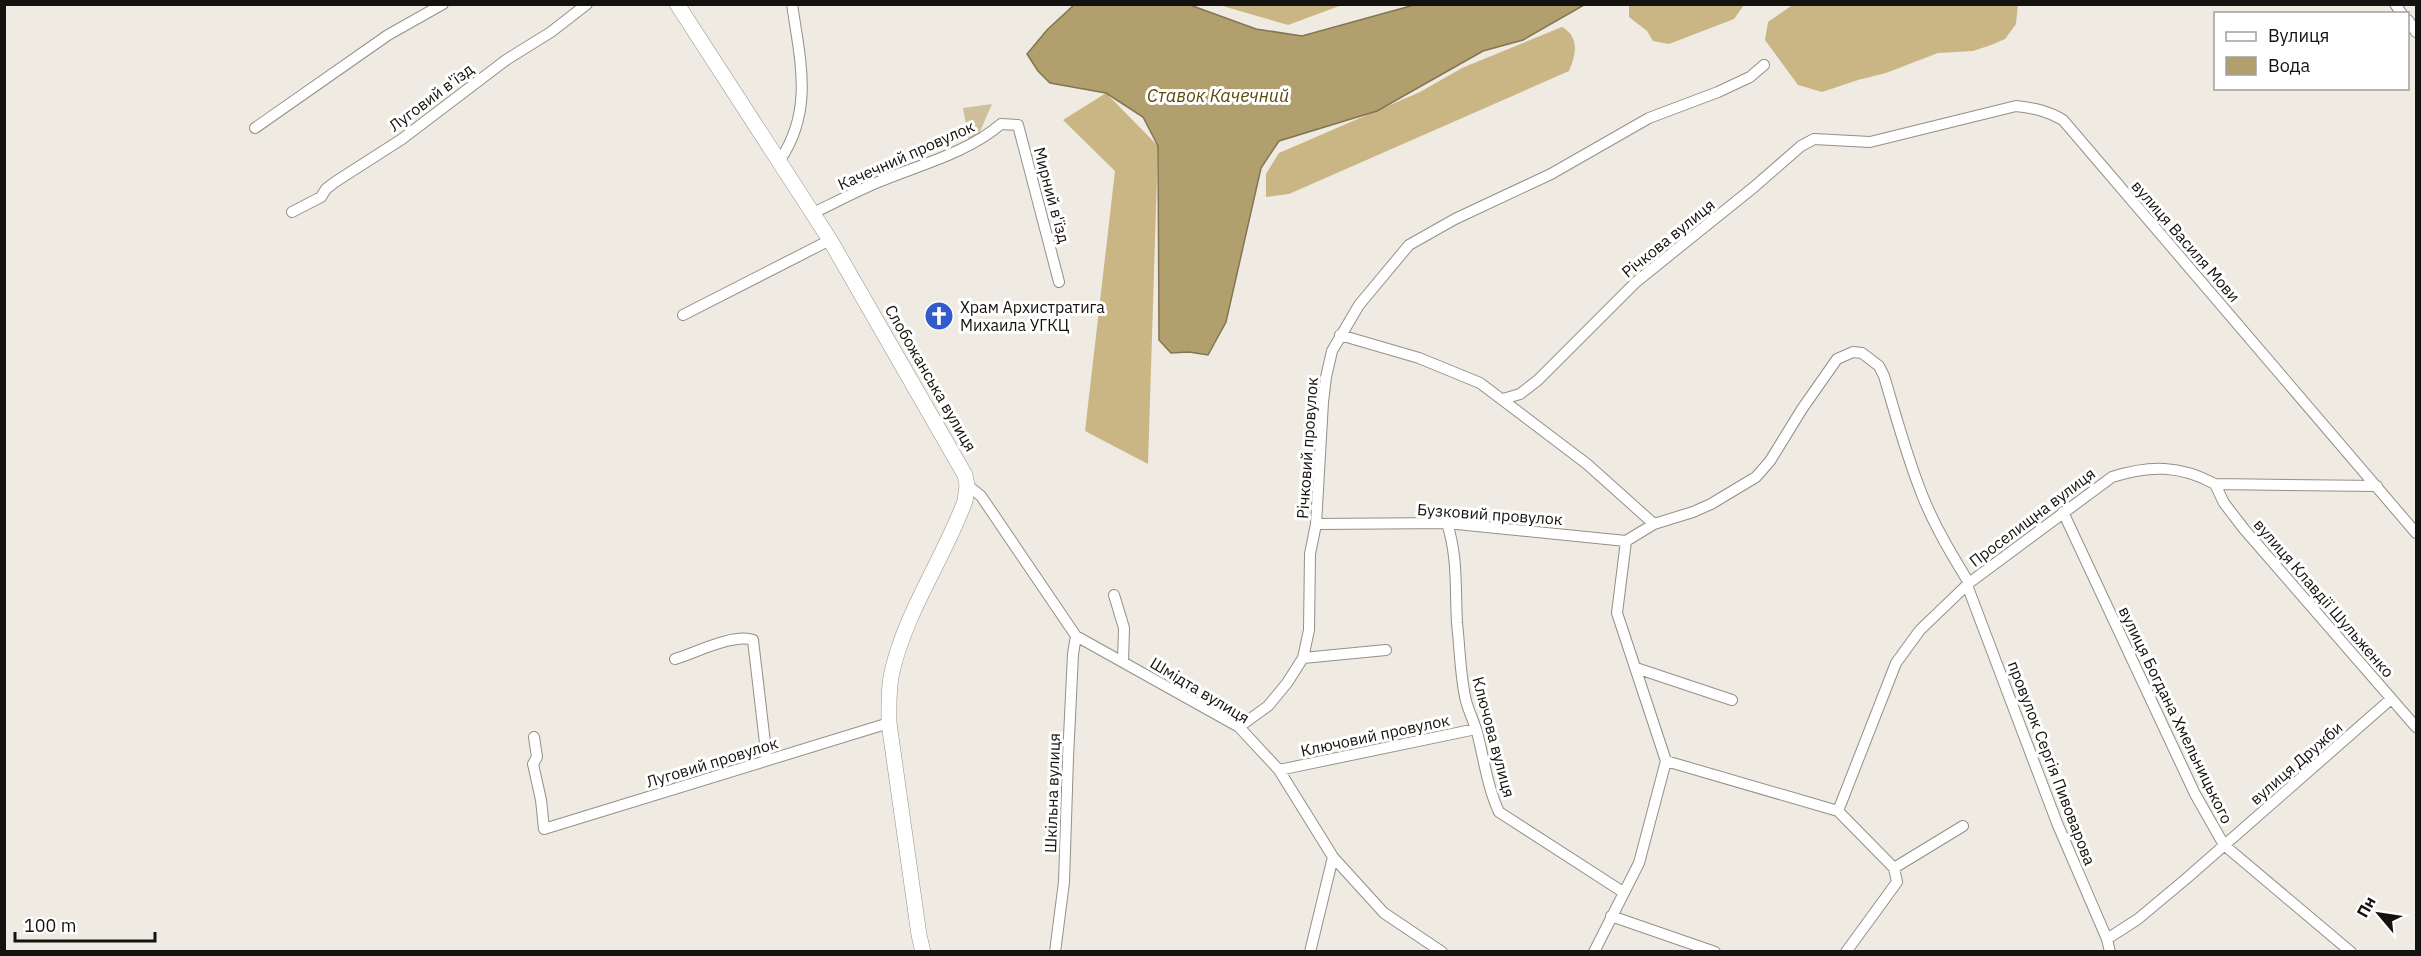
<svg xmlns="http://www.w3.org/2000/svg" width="2421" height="956" viewBox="0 0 2421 956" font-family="'IBM Plex Sans',sans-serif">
<rect width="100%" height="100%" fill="#efebe3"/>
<path fill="#cec09d" d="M992,104L978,136L969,142L963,108Z"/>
<path fill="#c9b684" d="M1794,4H2018L2016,24L2005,39L1991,45L1973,51L1938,53L1886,73L1858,80L1822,92L1798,85L1765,40L1768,22Z
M1219,5L1342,4V5L1288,25Z
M1629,5V4L1744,5L1734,19L1669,44L1653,41L1647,31L1629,17Z
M1562,27C1580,37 1576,55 1569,71L1289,194L1266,197V174L1279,153L1420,92L1462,68Z
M1106,93L1158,146L1148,464L1085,431L1115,171L1063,120Z"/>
<path fill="#b19f6e" stroke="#827552" stroke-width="1.5" d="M1075,4L1190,5L1256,29L1302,36L1414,5H1584L1523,40L1483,51L1377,111L1279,141L1261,168L1226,322L1208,355L1189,352L1171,353L1159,340L1158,146L1143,117L1106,93L1050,83L1038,71L1027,54L1047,30Z"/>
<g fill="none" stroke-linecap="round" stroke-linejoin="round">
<g stroke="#929088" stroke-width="12">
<path id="street" d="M2395,4L2402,14
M2408,20L2416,32
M255,128L388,35L443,4
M780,160C814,110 800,60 792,4
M292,212L321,197L326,189L335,182L402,139L506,60L551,32L587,4
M813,213C834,203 855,192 876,183C918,165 966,154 1001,124L1018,125L1059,282
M683,315L830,240
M1340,335L1419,358L1480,383L1587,464L1654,524
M1503,399L1520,394L1538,380L1636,282L1754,187L1801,146L1814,139L1870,142L2016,106C2034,108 2048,111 2063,120L2416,533
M2215,484L2224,503L2244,529L2416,727
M967,485L981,496L1076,636L1239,727L1279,770L1333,857L1384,913L1442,952
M2063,512L2195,794L2224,845L2351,952
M1447,523C1458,558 1455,587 1457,623C1460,649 1460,676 1466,701C1469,712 1474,722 1477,732C1484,759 1487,786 1499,812L1623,892
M1316,524L1447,523L1626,541
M1967,585L2057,823L2107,939L2110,952
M1114,595L1124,628L1123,662
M1303,658L1386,650
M675,659C695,653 734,633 753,640L767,760
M1636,668L1732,700
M1239,727L1268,706L1287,683L1303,658L1309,630L1310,554L1316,524L1323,402L1326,377L1332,351L1359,305L1409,245L1455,219L1551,174L1649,118L1718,92L1750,77L1764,65
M534,737L537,757L533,764L541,800L544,829L889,723
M1666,761L1838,811L1894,868L1897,882L1846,952
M1279,770L1476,729
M1838,811L1896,663L1920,630L1969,583L2112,477C2150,465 2180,465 2215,484L2377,486
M1894,868L1963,826
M1611,916L1715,952
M2107,939L2138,919L2187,878L2391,699
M1055,952L1064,882L1068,758L1073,654L1076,636
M1310,952L1333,857
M1594,952L1639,863L1666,761L1617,613L1626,541L1654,524L1693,512L1711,504L1756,477L1770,461L1802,409L1837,359L1853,352L1862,353L1879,366L1884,376C1896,416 1907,458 1923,497C1935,527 1952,555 1969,583"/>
</g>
<g stroke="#929088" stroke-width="16">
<path id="secondary" d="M677,4L830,240L965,475L967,485L965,501C943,560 906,611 892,672C888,689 889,707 889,723L919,935L923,952"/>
</g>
<use href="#street" stroke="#fff" stroke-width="10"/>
<use href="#secondary" stroke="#fff" stroke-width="15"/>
</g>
<defs>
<g id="church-disc" transform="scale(1.5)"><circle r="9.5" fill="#335aca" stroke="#fff"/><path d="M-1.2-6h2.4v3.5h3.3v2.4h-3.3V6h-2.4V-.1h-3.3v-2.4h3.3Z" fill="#fff"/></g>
</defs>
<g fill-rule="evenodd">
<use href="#church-disc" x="939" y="316"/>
</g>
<g text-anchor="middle" stroke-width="6" stroke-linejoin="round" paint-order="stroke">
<g font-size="16" fill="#13120f" stroke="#fff">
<text transform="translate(431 97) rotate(-37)" y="6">Луговий в'їзд</text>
<text transform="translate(906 155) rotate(-24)" y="6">Качечний провулок</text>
<text transform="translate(1052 195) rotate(75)" y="6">Мирний в'їзд</text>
<text transform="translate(1668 238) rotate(-39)" y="6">Річкова вулиця</text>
<text transform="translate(2186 241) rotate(49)" y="6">вулиця Василя Мови</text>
<text transform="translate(931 378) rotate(60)" y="6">Слобожанська вулиця</text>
<text transform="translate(1307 448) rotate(-86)" y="6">Річковий провулок</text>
<text transform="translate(1490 514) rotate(4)" y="6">Бузковий провулок</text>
<text transform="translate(2032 517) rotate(-37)" y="6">Проселищна вулиця</text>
<text transform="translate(2324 598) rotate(49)" y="6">вулиця Клавдії Шульженко</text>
<text transform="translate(1200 690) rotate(31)" y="6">Шмідта вулиця</text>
<text transform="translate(2176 715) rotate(64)" y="6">вулиця Богдана Хмельницького</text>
<text transform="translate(1375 735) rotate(-12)" y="6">Ключовий провулок</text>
<text transform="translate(1494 737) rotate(75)" y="6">Ключова вулиця</text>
<text transform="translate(712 762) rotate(-17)" y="6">Луговий провулок</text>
<text transform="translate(2052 763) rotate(69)" y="6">провулок Сергія Пивоварова</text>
<text transform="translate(2296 763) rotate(-41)" y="6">вулиця Дружби</text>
<text transform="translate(1052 793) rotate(-88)" y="6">Шкільна вулиця</text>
</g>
<g font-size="16" fill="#13120f" stroke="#fff" text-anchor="start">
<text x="960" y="313">Храм Архистратига<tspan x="960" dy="18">Михаила УГКЦ</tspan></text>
</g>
<g font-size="18" font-style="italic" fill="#5c4809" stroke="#fff">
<text x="1218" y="102">Ставок Качечний</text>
</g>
</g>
<rect width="2421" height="956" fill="none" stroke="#13120f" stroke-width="12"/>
<rect x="2214" y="12" width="195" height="78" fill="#ffffff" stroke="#a1a09f" stroke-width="1.5"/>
<rect x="2226" y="32" width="30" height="9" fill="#ffffff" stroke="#a1a09f" stroke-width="1.5"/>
<text x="2268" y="42" font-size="18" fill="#13120f">Вулиця</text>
<rect x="2226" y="57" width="30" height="18" fill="#b19f6e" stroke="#a1a09f" stroke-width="1.5"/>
<text x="2268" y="72" font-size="18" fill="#13120f">Вода</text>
<g transform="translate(2379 914) rotate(299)" stroke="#ffffff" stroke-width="4.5" paint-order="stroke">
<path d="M0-4.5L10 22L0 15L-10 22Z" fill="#13120f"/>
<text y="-9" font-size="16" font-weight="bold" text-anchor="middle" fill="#13120f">Пн</text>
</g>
<path d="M15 932v9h140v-9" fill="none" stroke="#13120f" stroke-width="3"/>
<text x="24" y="932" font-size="18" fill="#13120f" stroke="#ffffff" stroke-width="4.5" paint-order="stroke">100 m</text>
</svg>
